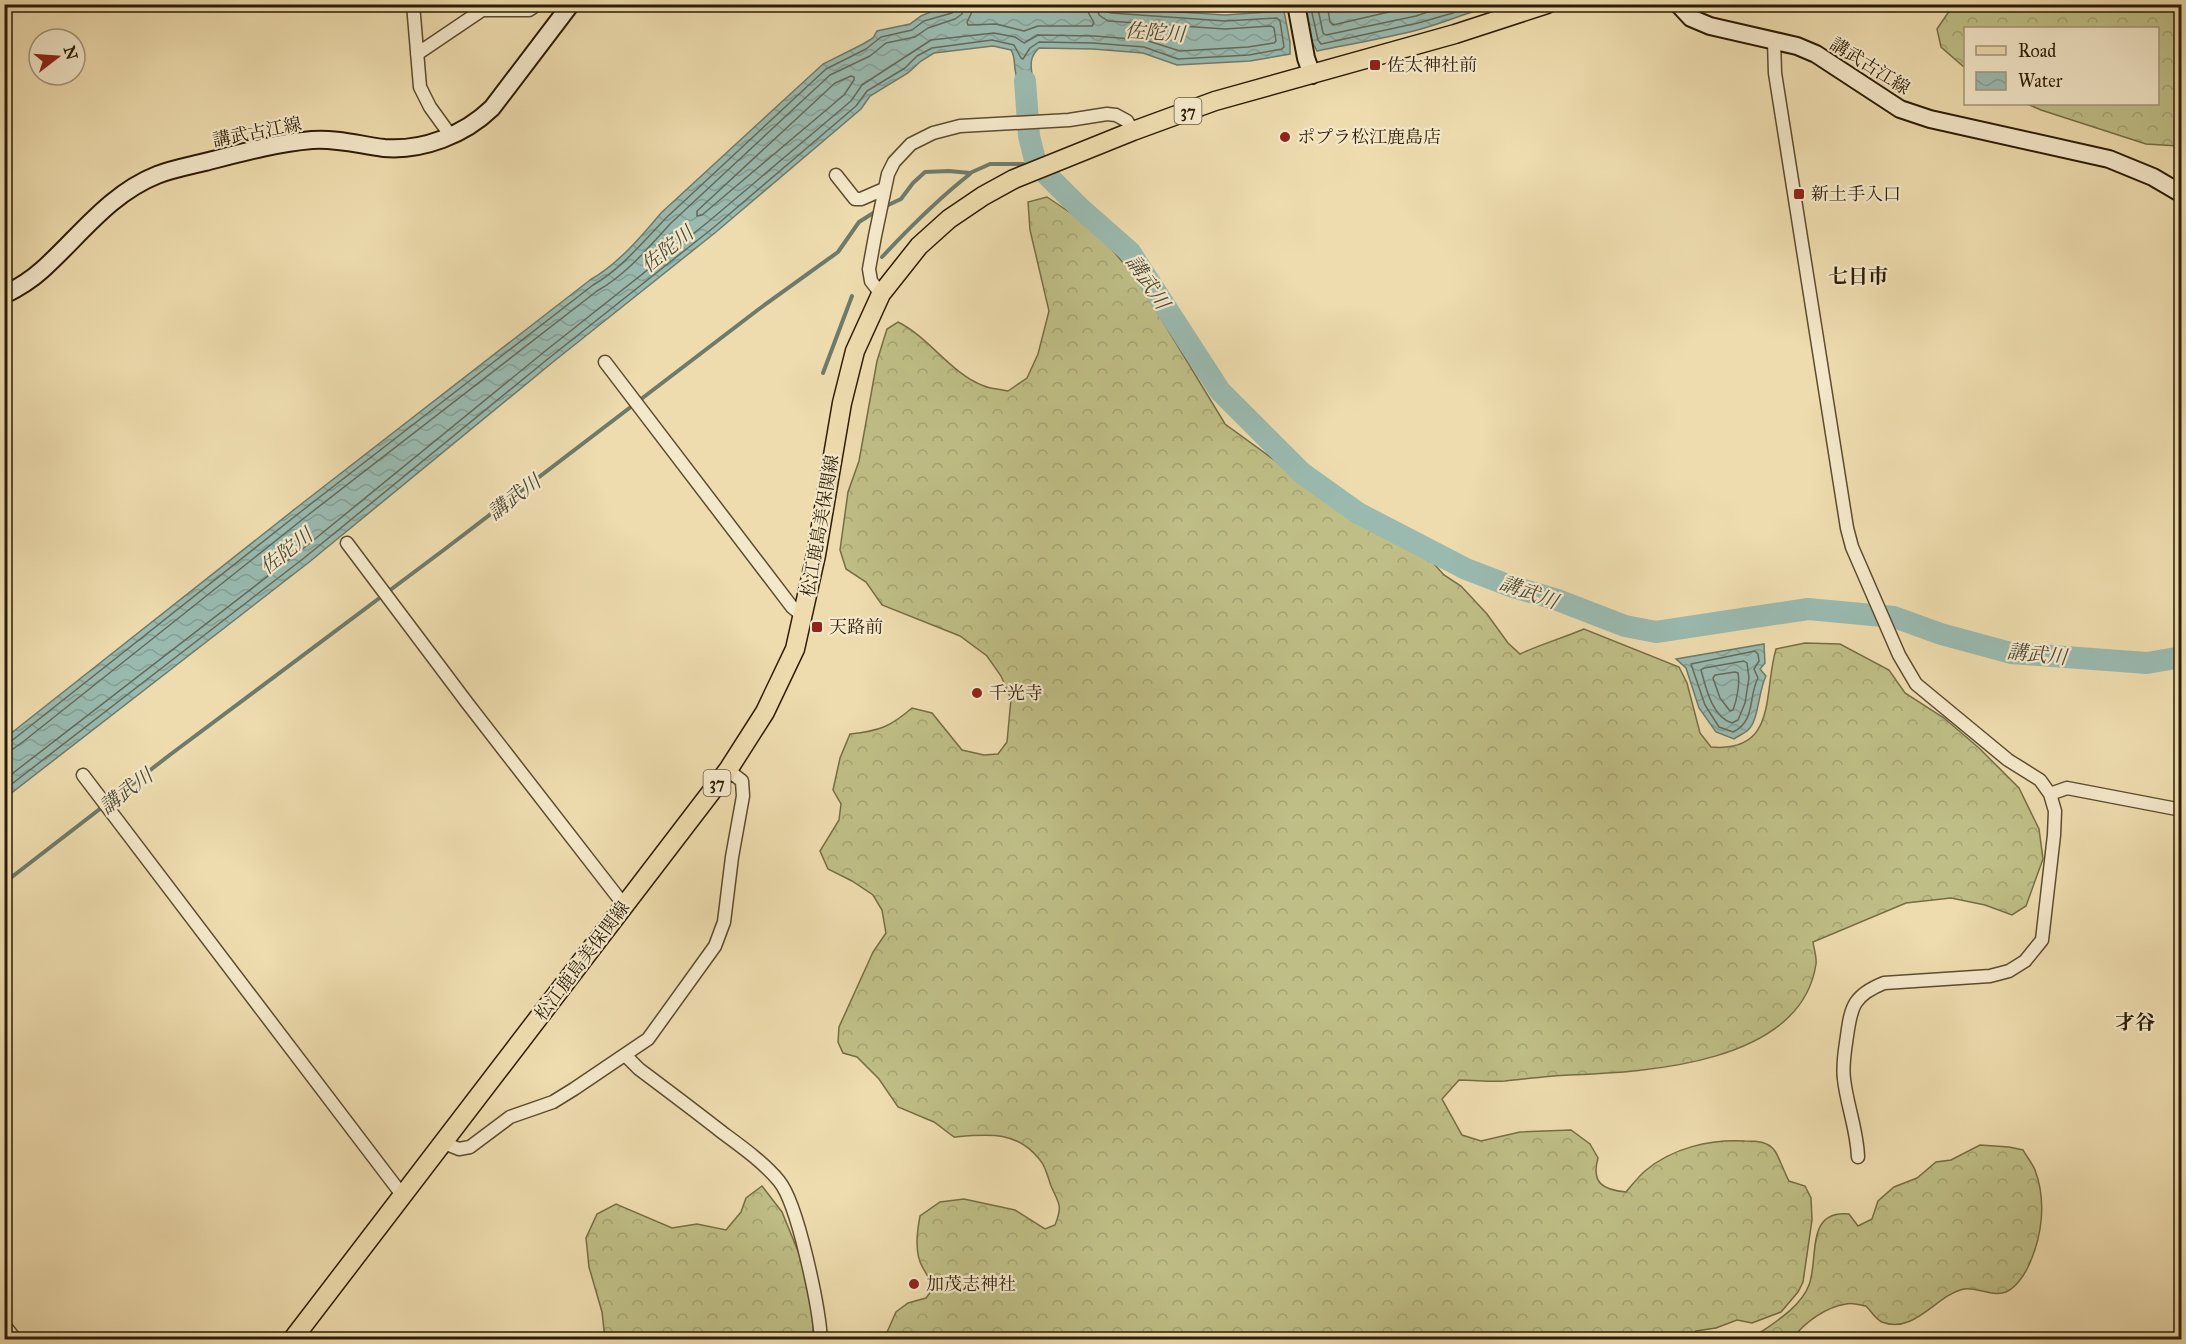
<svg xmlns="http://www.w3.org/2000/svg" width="2186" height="1344" viewBox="0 0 2186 1344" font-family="'IM FELL Great Primer','Noto Serif JP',serif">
<defs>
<pattern id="forest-crowns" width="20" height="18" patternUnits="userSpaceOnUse" patternTransform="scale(1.5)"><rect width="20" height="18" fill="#bfbe86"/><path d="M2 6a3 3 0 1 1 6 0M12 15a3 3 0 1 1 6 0" fill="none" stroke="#a4a372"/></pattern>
<pattern id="water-waves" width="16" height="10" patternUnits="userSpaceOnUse" patternTransform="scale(1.5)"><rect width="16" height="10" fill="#9abab0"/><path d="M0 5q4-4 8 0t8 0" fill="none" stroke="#859f96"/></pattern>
</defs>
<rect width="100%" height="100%" fill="#eedcae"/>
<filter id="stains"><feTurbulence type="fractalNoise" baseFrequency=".00333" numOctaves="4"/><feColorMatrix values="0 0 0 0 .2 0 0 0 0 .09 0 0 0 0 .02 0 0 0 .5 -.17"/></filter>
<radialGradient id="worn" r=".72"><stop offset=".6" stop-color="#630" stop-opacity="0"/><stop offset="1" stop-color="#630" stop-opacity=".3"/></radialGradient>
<path fill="url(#forest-crowns)" stroke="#766d45" stroke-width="1.5" d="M1954,4L2181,5L2182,138L2178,146L2146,144L2041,110L2027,104H2158V28H1966L1965,68L1941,47L1937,29Z
M1047,197L1096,230L1139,282L1225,424L1369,529L1427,556L1444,575L1461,586L1487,614L1508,643L1520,654C1541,644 1563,638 1584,629L1679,667L1687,683L1700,733L1711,747C1778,753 1763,693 1776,649L1805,643L1840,644L1889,670L1905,693L1944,718L1979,748L2019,788L2039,829L2043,859L2026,906L2012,915L1985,905L1951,898L1906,903L1813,942C1814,949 1817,958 1816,964C1801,1064 1647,1072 1569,1075C1548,1076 1526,1079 1505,1081C1490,1082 1474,1080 1459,1080L1442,1099L1462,1135L1481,1141L1520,1132L1571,1130L1590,1144L1598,1158C1591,1183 1603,1190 1626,1192C1632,1185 1639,1176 1645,1171C1672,1148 1710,1139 1745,1141C1756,1141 1768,1141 1775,1151C1778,1155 1785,1174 1789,1181L1805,1186L1811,1198L1812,1220L1803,1282L1798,1292L1781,1312L1752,1323L1737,1320L1716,1328L1696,1331L1688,1340L884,1339L896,1312L908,1303L926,1298L932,1290C931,1280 928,1277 923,1268C914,1253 917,1232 920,1216L940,1202L964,1199L1015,1210L1045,1229L1055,1225C1063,1205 1059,1204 1051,1186C1048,1178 1046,1167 1040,1160C1017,1130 987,1134 954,1137L934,1122L898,1107L879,1079L857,1057L843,1053L838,1042L839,1027L873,952L886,933L882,910L873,895L852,881L828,869L820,851L839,820L841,804L833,790L840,758L850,734C879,731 890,727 912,708L932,713L962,750L984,755L998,754L1007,742L1011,699L1001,676L987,656L960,636L882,605L866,582L846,569L840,550L848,492L859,461L877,361L887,329L898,322C930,338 950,373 984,386C991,389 1000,389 1008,391L1027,378L1038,354L1049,311L1030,230L1028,202Z
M1980,1145L2009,1147L2023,1150C2027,1157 2032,1163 2035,1170C2047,1202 2042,1239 2027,1269C2023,1277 2015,1288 2006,1292C1992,1297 1977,1287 1964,1289C1936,1295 1914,1335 1882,1322C1876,1320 1871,1311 1866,1306C1860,1305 1852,1302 1846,1304C1826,1307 1805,1322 1793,1338L1751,1339C1770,1325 1800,1309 1809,1285C1819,1259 1805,1209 1849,1214L1858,1226L1872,1219L1878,1201L1894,1187L1917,1178L1936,1162L1951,1160Z
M762,1186L782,1212L804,1266L813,1308V1339H605L602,1312L589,1267L586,1238L597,1214L616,1204L672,1228L697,1224L726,1230L741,1212L746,1198Z"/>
<path fill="url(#water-waves)" stroke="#6e7b6b" stroke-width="1.5" d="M975,4L1071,5L1225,15L1284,11L1290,42V54L1250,61L1177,65L1143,53L1093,49L1039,48C1026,60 1033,71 1033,86C1033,94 1033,103 1032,112L1020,113C1019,98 1018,84 1015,69C1014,62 1015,56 1011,50L993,46L934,53L921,61L908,73L870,96L861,109L716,232L553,362L308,563L5,798V738L300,505L590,280C618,264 641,237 661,213L823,64L863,44L873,38L877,31L910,24L921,16L935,10Z
M1311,4L1323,5H1496C1470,11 1447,22 1421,29C1387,38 1351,44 1317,51L1312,42L1304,6Z
M1764,644L1765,663L1760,669L1766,676C1758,691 1759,722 1747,731C1743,734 1738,736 1734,739L1716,732L1699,708L1686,668L1676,659Z"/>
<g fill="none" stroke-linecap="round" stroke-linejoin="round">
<path stroke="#636b5a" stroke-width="1.5" d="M972,4L971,14L967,22L968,25L996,24L1024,31L1038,26H1092L1094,23L1089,14L1087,4
M1310,4L1318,40L1321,44L1418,23L1453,13L1459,8L1472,4
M1317,4L1323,33L1326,35L1416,16L1451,4
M1327,4L1330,22L1333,25L1423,4
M851,76L854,77V80L844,95L702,215L697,216V211L835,83Z
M1755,651L1758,654L1759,661L1754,669L1758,678C1748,697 1756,721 1733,732L1719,727L1705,705L1691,664Z
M1744,661L1747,663L1749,678L1745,703L1738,720L1732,723C1712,717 1706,688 1701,670L1704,668Z
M1735,672L1738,673C1740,683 1737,700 1733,710L1730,711L1720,698L1713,678L1715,675Z
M4,743L10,742L19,735L303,510L593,285C621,269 644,241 666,218L826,69L866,49L881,37L912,30L924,21L952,13L955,9L956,4
M4,750L13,749L24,741L308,515L597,291C626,275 649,247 671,223L830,75L870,56L886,43L915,37L928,28L955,19L962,14L963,4
M4,780L299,552L544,352L708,222L851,101L862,85L931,40L994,33L1015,37L1024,43L1038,35L1094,36L1145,40L1180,51L1248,47L1274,43L1276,41L1274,28L1271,26L1225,29L1108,21L1099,15L1096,4
M4,790L304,558L549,358L713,228L856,106L867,91L905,68L917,56L932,48L992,40L1014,45L1021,58L1023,59L1030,48L1039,42L1093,43L1144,47L1178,59L1249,55L1282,49L1284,47L1280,21L1277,18L1225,21L1111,13L1105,11L1104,4"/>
<path stroke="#6e7b6b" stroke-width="4" d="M884,207L901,199L913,183L925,172L949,171L970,173L990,164H1032
M882,257C910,227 938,199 970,174
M823,373L852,296
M4,883L171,754L445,549L759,309L838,252L859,222L878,210"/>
<path stroke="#9abab0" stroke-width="22" d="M1025,81L1029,136L1036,164L1080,208L1130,252L1220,391L1302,473L1358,513L1466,569L1513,587L1555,599L1625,626L1656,632L1808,609L1894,617L1941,634L2011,653L2147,663L2182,657"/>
<g stroke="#5c4c2e" stroke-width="15">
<path id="street" d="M413,4L420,87L430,107L451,136
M485,10H529L535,6
M1774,41L1775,73L1847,528L1852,547L1899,655L1916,684L2008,760L2040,780L2050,794L2055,811L2054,835L2042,940L2025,961L2009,971L1990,976L1884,983C1854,995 1851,1006 1847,1036C1845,1050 1842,1065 1844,1079C1847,1106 1857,1129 1858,1157
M417,54L491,4
M836,175L855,199H861L884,189
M881,294L871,281L869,269L875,236L888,174L894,162L911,144L933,133L960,126L1069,120L1107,114L1116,115L1127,121L1133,131
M605,362L792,607L803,616
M347,543L468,704L624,905
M83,775L403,1196
M2050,794L2067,788L2182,810
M626,1056L639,1069C667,1090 695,1111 723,1133C742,1147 763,1162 779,1181C798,1204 819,1307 821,1340
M444,1143L459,1149L470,1147L510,1117L553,1102L574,1089L648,1039L715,946L724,922L732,857L743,796L742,781L728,770
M4,1325L16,1340"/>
</g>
<g stroke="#2c1c04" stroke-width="20">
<path id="secondary" d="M1296,4L1306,58L1312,75
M1678,4L1691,18L1710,26L1797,46L1816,54L1900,109L1930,119L2109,159L2153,177L2182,194
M4,295C18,288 31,280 42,270C79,237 109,194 157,175C172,169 189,166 205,162C240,153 276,143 312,140C336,138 360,145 384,148C423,151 464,135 492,108L571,4"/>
</g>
<g stroke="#2c1c04" stroke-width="21">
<path id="primary" d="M292,1340L728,770L765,712L795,649L816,555L842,403L855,351L881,294L919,246L949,219L983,196L1014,179L1133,131L1215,101L1455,34L1547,4"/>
</g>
<use href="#street" stroke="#f4e8ca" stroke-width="12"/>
<use href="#secondary" stroke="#f4e8ca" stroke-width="16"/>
<use href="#primary" stroke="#eedcae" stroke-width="18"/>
</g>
<g fill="#8f2418" stroke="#f4e8ca" stroke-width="2">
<rect x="1369" y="59" width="12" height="12" rx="3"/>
<circle cx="1285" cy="137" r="6"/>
<rect x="1793" y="188" width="12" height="12" rx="3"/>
<rect x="811" y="621" width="12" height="12" rx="3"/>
<circle cx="977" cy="693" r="6"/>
<circle cx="914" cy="1284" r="6"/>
</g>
<g text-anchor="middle" stroke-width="4.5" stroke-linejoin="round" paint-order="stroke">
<g fill="#f4e8ca" stroke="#68593f" stroke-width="1.5">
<rect x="1174.5" y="98" width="27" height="26" rx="4.5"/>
<rect x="703.5" y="770" width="27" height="26" rx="4.5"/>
</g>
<g font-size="16" font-weight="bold" fill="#2c1c04">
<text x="1188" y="117">37</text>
<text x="717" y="789">37</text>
</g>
<g font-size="18" fill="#2c1c04" stroke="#f4e8ca" text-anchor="start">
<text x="1387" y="71">佐太神社前</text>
<text x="1297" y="143">ポプラ松江鹿島店</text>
<text x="1811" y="200">新土手入口</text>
<text x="829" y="633">天路前</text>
<text x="989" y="699">千光寺</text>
<text x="926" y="1290">加茂志神社</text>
</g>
<g font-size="18" fill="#2c1c04" stroke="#f4e8ca">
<text transform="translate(1870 66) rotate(32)" y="6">講武古江線</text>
<text transform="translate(257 132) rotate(-11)" y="6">講武古江線</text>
<text transform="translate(820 526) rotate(-80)" y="6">松江鹿島美保関線</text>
<text transform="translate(582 961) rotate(-53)" y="6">松江鹿島美保関線</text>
</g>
<g font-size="20" font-style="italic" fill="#4d4b38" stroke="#f4e8ca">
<text transform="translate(1155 32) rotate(4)" y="7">佐陀川</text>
<text transform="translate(667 249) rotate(-39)" y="7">佐陀川</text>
<text transform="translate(1148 282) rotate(56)" y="7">講武川</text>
<text transform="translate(514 497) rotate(-37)" y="7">講武川</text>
<text transform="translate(286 551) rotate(-38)" y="7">佐陀川</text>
<text transform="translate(1529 592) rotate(20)" y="7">講武川</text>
<text transform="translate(2037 654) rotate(6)" y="7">講武川</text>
<text transform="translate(126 791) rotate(-37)" y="7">講武川</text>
</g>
<g font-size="20" font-weight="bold" fill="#2c1c04" stroke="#f4e8ca">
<text x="1858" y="283">七日市</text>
<text x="2135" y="1029">才谷</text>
</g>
</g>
<rect width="2186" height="1344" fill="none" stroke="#eedcae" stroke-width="24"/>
<rect x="6" y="6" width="2174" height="1332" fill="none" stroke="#2c1c04" stroke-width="3"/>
<rect x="12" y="12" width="2162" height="1320" fill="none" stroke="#2c1c04" stroke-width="1.5"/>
<rect x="1964" y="27" width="195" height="78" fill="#f4e8ca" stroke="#a4967b" stroke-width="1.5"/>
<rect x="1976" y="46" width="30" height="9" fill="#eedcae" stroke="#a4967b" stroke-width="1.5"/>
<text x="2018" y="57" font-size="18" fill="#2c1c04">Road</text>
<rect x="1976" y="72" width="30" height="18" fill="url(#water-waves)" stroke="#a4967b" stroke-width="1.5"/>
<text x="2018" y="87" font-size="18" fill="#2c1c04">Water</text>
<g transform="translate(57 57) rotate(73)"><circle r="28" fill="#f4e8ca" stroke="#a4967b" stroke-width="1.5"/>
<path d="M0-4.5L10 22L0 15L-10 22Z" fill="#8f2418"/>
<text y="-9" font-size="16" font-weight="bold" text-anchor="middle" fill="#2c1c04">N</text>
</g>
<rect width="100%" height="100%" filter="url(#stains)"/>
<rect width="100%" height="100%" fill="url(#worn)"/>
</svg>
